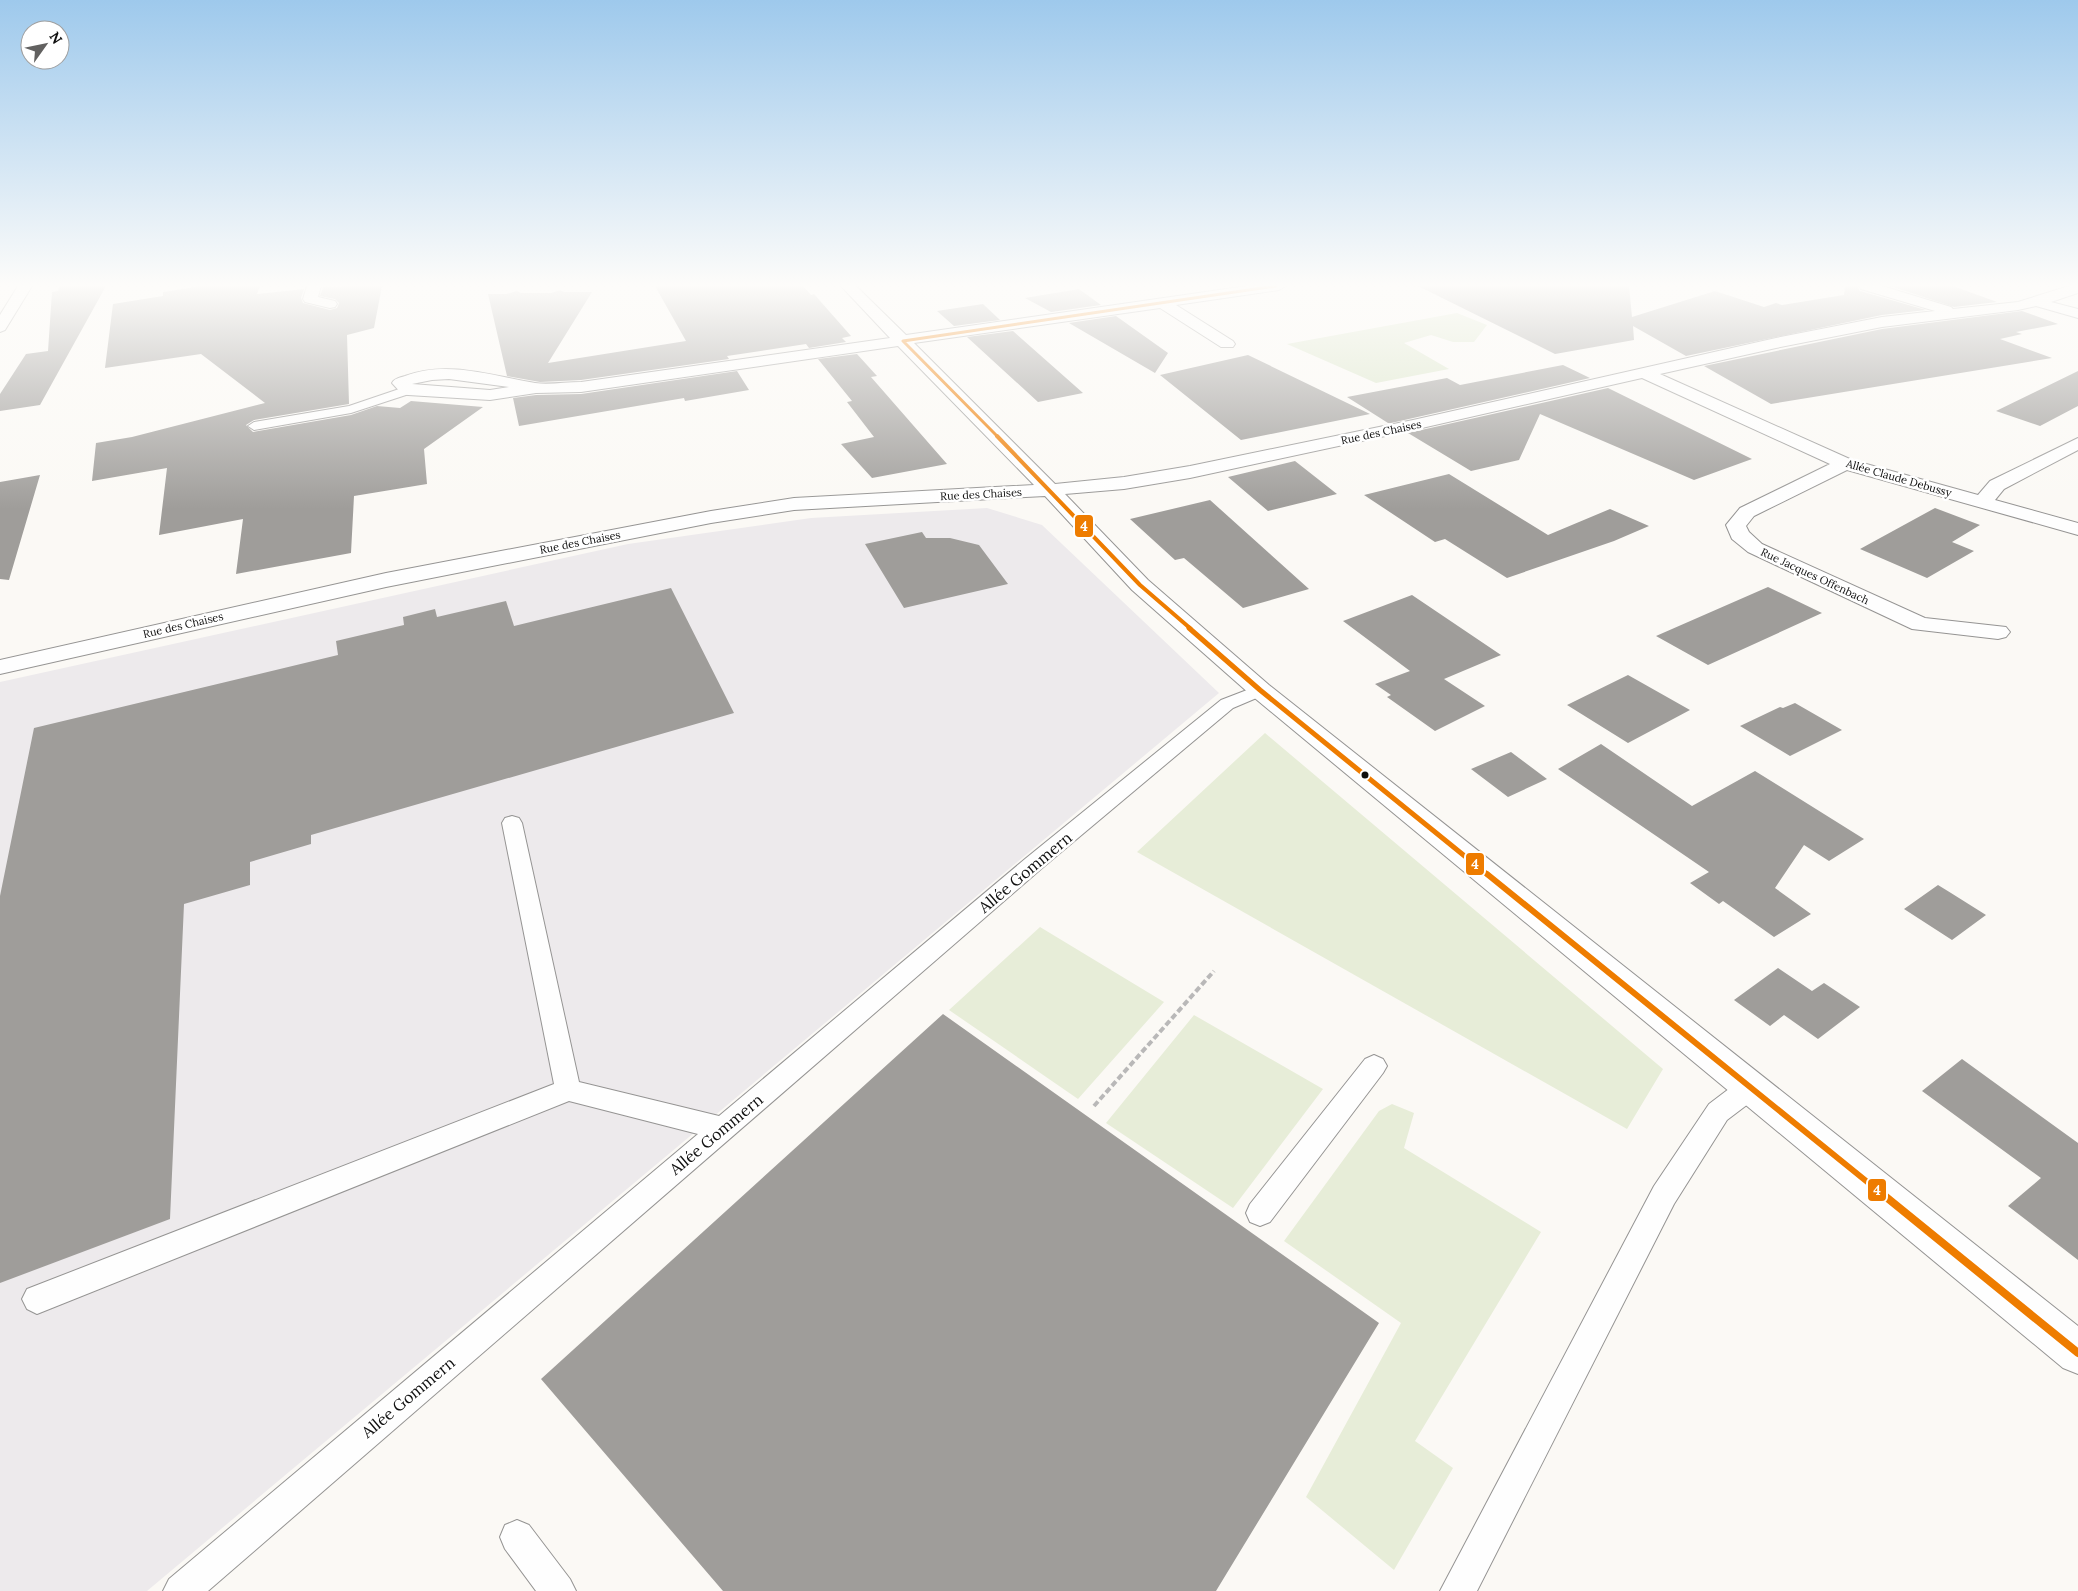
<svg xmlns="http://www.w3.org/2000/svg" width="2078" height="1591" viewBox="0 0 2078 1591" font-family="Lora,serif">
<rect width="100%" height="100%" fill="#fbf9f5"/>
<path fill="#edeaec" d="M987,508L1042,525L1219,693L147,1591H0V682L628,544L811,518Z"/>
<path fill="#e7edd8" d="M1265,733L1663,1069L1627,1129L1137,852Z
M1040,927L1164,1002L1078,1099L949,1010Z
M1194,1015L1323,1089L1233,1208L1106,1123Z
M1392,1104L1414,1113L1404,1148L1541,1232L1415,1441L1453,1468L1394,1570L1306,1497L1401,1323L1284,1241L1379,1111Z"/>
<path fill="#d9e4c7" d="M1457,313L1487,325L1474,342H1453L1431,335L1404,343L1449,369L1376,383L1287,344Z"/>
<path fill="#9f9d9a" d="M59,286H106L40,405L0,411V394L26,354L48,351L52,292L58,291Z
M201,286H260L257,294L304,289L301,298L303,303L330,310L337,308L339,303L335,299L320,296L323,287L382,286L374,328L347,335L349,404L254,420L246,425L253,432L351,415L377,406L400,408L411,401L483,407L424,449L427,484L354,496L351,553L236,574L243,519L159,535L167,468L92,481L96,443L132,437L265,403L201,354L105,368L113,304L163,296V292Z
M655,286H803L811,295L814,294L851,336L842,338L846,342L809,348L806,344L727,356L729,359L581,380L540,382L507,376L488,294H506L517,291L521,293H551L560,290L564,292H592L548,363L686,341Z
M1418,286H1629L1632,317L1715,291L1764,307L1776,303L1782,305L1844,295L1845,286H1857L1860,291L1926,310L1882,315L1686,356L1633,326L1634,340L1555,354Z
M1890,286H1953L1997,302L1954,307Z
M1079,289L1101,305L1051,312L1025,298Z
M983,304L1000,320L954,326L937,311Z
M2022,311L2058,324L2016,332L2022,334L2000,339L2052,358L1771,404L1704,366L1882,329Z
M1116,316L1168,353L1155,373L1069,323Z
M1013,331L1083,393L1038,402L967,337Z
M857,354L877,376L871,377L947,464L872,478L841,444L874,437L847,402L852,401L818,359Z
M1248,355L1370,414L1241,440L1160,375Z
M1563,365L1590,378L1391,423H1388L1347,397L1447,378L1460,385Z
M737,371L749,390L685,401L684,398L519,426L513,398L536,395L581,394Z
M2078,371V406L2040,426L1996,411Z
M1608,388L1752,459L1694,480L1540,414L1519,460L1471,471L1408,433Z
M1295,461L1337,494L1268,511L1228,477Z
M1449,474L1548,535L1610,509L1649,526L1614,541L1507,578L1445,539L1435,542L1364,495Z
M40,475L9,580L0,579V482Z
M1210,500L1309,589L1243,608L1184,558L1175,560L1130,519Z
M1935,508L1980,525L1952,542L1974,551L1927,578L1860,549Z
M922,532L926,538H950L979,545L1008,584L904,608L865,544Z
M1768,587L1822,613L1708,665L1656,636Z
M671,588L734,713L311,835V844L250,862V885L184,904L170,1219L0,1283V896L34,728L338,655L336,641L404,625L403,617L435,609L437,617L506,601L514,626Z
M1412,595L1501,655L1444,679L1485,706L1435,731L1387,697L1391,695L1375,684L1410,671L1343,621Z
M1628,675L1690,710L1628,743L1567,705Z
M1795,703L1842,730L1790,756L1740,726L1780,707L1783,708Z
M1601,744L1692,806L1755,771L1864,839L1829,861L1804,845L1775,888L1811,914L1774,937L1723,901L1719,904L1690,883L1709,872L1558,769Z
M1511,752L1547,779L1508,797L1471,769Z
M1938,885L1951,893L1986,915L1952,940L1904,909Z
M1778,968L1812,991L1824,983L1860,1007L1818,1039L1784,1015L1770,1026L1734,1000Z
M943,1014L1379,1323L1216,1591H723L541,1379Z
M1962,1059L2078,1143V1260L2008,1206L2041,1178L1922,1091Z"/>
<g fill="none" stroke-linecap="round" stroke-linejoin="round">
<g stroke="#959493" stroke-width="2">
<path id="service" d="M408,386L412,387L414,390L412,393L351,413L254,430L248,426L254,422L349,406Z
M1260,685L1266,686L1269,690L1266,694L1233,708L1041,869L208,1591H163L169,1579L698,1134L569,1101L37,1314L27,1309L22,1299L27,1289L554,1084L502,823L505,818L512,816L519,818L522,823L579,1082L719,1116L1025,859L1221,700Z
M1374,1055L1383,1059L1387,1066L1383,1073L1270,1222L1260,1226L1250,1222L1246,1213L1250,1204L1365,1059Z
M1751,1076L1760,1079L1764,1087L1760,1095L1727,1120L1674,1204L1477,1591H1440L1654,1186L1709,1104L1742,1079Z
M517,1520L529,1525L570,1579L576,1591H536L505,1549L500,1537L505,1525Z"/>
</g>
<g stroke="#959493" stroke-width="2">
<path id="minor" d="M18,286H32L5,330L0,332V315Z
M307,286H321L318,297L335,301L337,304L335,307L330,308L305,302L303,299Z
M841,286H856L906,335L1247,286H1286L1279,290L1176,305L1233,341L1235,344L1233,347H1221L1160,308L914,343L1055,484L1124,477L1190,466L1413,420L1776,338L1882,317L1935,311L1861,289L1859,286H1882L1951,307L1953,309L2018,302L2069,286H2078V293L2051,302L2078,309V318L2036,306L2018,310L1882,327L1776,348L1660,374L1852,460L1978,495L1990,481L2078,438V450L2004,489L1995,500L2078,523V535L1847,470L1754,516L1746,526L1749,532L1762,544L1925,618L2006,627L2010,632L2006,637L1998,639L1912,629L1748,552L1732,539L1726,525L1740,508L1830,464L1642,378L1413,430L1190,478L1124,489L1065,494L1148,580L1269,685L2078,1326V1374L2063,1368L1251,695L1132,590L1045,496L794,510L711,523L386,587L0,674V660L386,573L711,511L794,498L1034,485L898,346L581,392L536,393L490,400L408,395L402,394L392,383C395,378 399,378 405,376C448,360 492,376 535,383C549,385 566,382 581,382L890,338ZM449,379L509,387L490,390L412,384L432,380Z"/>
</g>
<path stroke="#b9b8b8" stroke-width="4" stroke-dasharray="6 3" stroke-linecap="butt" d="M1094,1106L1214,971"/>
<use href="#service" fill="#fefefe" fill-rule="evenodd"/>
<use href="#minor" fill="#fefefe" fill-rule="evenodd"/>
<g stroke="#fff" stroke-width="5">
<path id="bus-1-far4" d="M903,341L998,437
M903,341L1276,286"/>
</g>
<g stroke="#fff" stroke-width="6">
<path id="bus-1-far3" d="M997,436L1140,585L1191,629"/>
</g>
<g stroke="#fff" stroke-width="9">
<path id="bus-1-far2" d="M1189,628L1260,690L1488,875"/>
</g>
<g stroke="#fff" stroke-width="10">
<path id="bus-1-far1" d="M1487,874L1876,1189"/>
</g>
<g stroke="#fff" stroke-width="11">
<path id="bus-1" d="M1875,1188L2078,1353"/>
</g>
<use href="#bus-1-far4" stroke="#ee7c00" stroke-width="3"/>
<use href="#bus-1-far3" stroke="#ee7c00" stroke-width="4"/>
<use href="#bus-1-far2" stroke="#ee7c00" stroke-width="5"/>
<use href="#bus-1-far1" stroke="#ee7c00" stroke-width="6"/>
<use href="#bus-1" stroke="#ee7c00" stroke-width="8"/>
</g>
<linearGradient id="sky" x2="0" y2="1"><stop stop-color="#9ec9ec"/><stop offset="0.56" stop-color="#fdfcfa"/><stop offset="1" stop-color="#fdfcfa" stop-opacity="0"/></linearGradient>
<rect width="2078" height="509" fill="url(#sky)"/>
<circle fill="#0f0f0f" stroke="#fff" stroke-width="2" cx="1365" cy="775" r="4.5"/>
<g text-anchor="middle" stroke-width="5" stroke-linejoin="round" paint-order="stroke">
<g font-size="11" fill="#0f0f0f" stroke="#fff">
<text transform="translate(1381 432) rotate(-12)" y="4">Rue des Chaises</text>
<text transform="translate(1899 478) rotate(16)" y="4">Allée Claude Debussy</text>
<text transform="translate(981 494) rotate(-3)" y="4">Rue des Chaises</text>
<text transform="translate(580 542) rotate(-11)" y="4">Rue des Chaises</text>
<text transform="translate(1815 576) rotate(25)" y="4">Rue Jacques Offenbach</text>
<text transform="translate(183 625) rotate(-13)" y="4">Rue des Chaises</text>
</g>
<g font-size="16" fill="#0f0f0f" stroke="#fff">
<text transform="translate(1025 872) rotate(-40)" y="6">Allée Gommern</text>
<text transform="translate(716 1134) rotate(-40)" y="6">Allée Gommern</text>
<text transform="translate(408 1397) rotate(-40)" y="6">Allée Gommern</text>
</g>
</g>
<g stroke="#fff" stroke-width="2">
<rect x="1074" y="514" width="20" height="24" rx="5" fill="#ee7c00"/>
<rect x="1465" y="852" width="20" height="24" rx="5" fill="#ee7c00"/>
<rect x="1867" y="1178" width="20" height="24" rx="5" fill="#ee7c00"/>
</g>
<g font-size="14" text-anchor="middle" font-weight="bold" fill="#fff">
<text x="1084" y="531">4</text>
<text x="1475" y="869">4</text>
<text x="1877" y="1195">4</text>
</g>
<g transform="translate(45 45) rotate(57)"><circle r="24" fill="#ffffff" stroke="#9f9f9f"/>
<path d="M0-4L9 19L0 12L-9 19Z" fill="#626160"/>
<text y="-8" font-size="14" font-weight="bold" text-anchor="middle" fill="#0f0f0f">N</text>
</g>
</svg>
